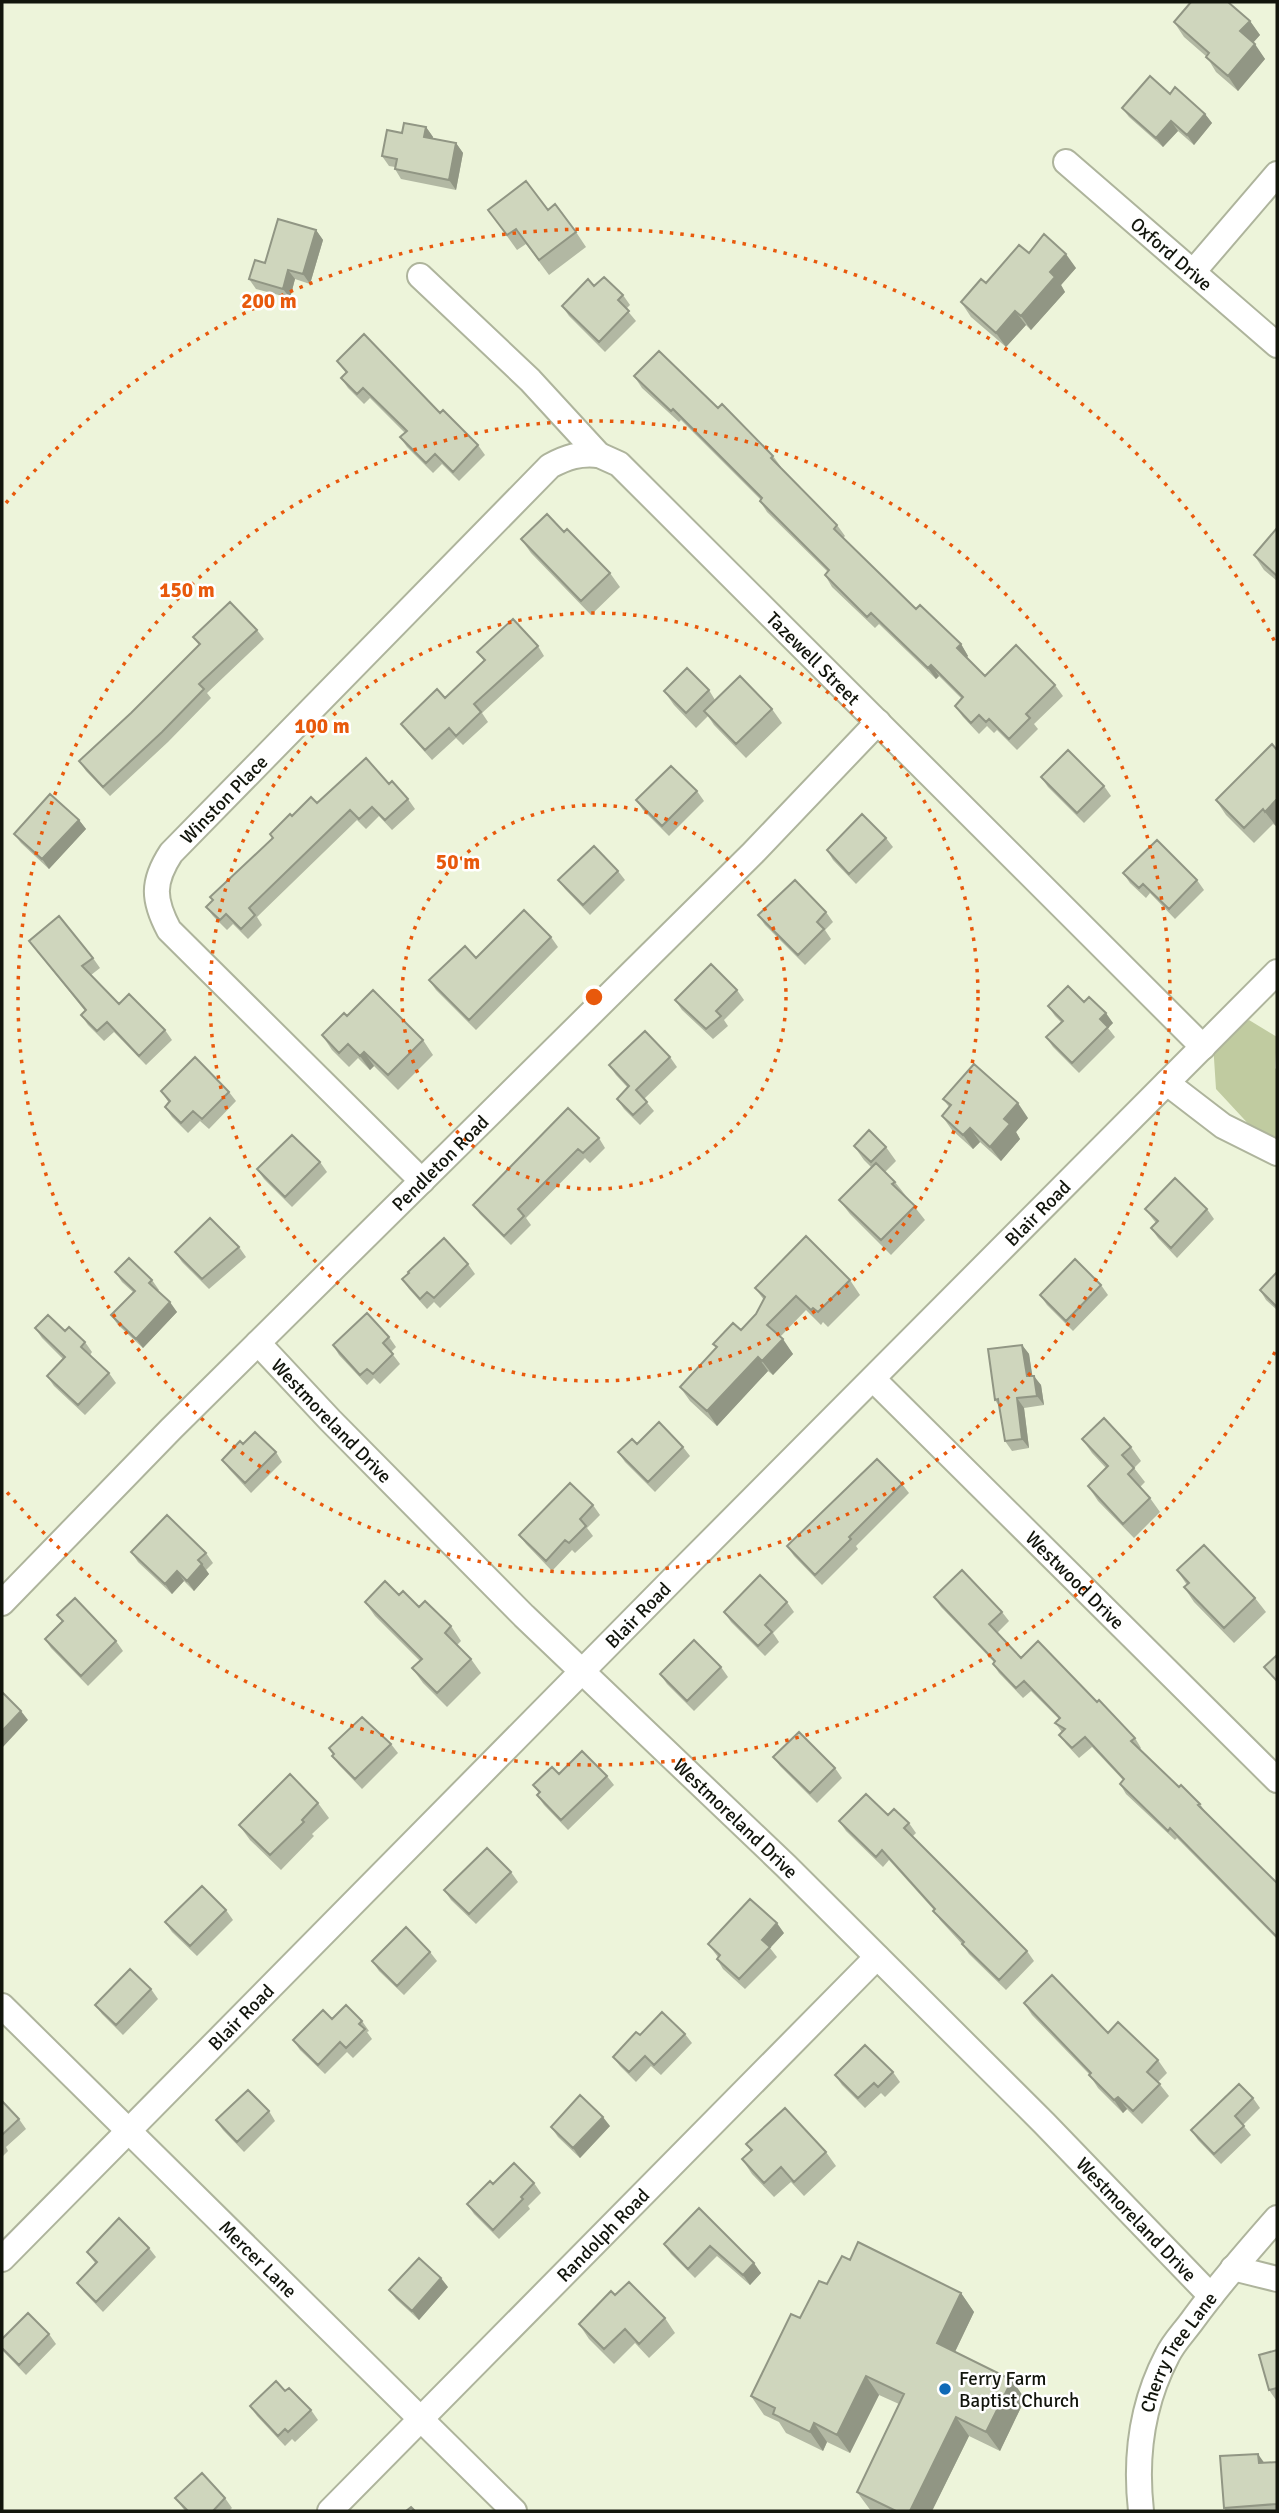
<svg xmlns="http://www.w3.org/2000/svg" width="1279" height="2513" viewBox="0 0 1279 2513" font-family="Signika,sans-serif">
<rect width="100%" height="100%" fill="#edf4da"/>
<path fill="#c0cba0" d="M1249,1020L1277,1037L1275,1068L1277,1070V1143L1254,1130L1216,1089L1213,1043Z"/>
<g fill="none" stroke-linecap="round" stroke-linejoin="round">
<g stroke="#aeb49c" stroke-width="28">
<g id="street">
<path id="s1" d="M1066,162L1277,345"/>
<path d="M1193,272L1277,174"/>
<path id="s2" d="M420,276L530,380L599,455L619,464L1203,1047"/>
<path d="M1167,1083L1223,1126L1277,1153"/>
<path id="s3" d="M422,1181L169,930C153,900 152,882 171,853L550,466C567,457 579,453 599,455"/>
<path id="s4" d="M258,1343L330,1420L524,1616L786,1866L1044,2123L1211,2296"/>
<path id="s5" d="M873,1379L1277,1780"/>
<path id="s6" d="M2,1603L171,1429L753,853L878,722"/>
<path id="s7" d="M2,2006L514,2511"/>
<path id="s8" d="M2,2259L683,1569L1277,972"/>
<path d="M1233,2268L1277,2279"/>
<path id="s9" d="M330,2511L877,1957"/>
<path id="s10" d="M1141,2511C1135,2458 1142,2404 1167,2356C1173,2343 1184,2332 1192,2321C1218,2285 1247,2252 1277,2218"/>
</g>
</g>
<use href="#street" stroke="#fff" stroke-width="24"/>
</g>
<path fill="#b2b8a3" d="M1250,21L1260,35L1253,43L1265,59L1238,91L1216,72L1207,57L1184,37L1174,22Z
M1170,94L1205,114L1212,123L1194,145L1178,131L1163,147L1129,117L1122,108Z
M426,127L433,137L432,138L456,143L463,153L456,190L401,179L395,169V167L389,166L382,156L402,133Z
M488,210H548L576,232L586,247L549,275L526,244L517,250Z
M316,230L323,240L310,284L295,279L290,298L256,289L249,279L265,263Z
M1029,253L1076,268L1061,285L1065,292L1031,330L1026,325L1006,347L971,317L961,302L986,283Z
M594,286L623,295L630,305L626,309L636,321L605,352L569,316L562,306Z
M337,361L440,413L478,445L485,455L459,481L442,464L433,473L407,447L400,437L405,433L370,398L364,404L348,388L341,378L346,373Z
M634,376L718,408L773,456L781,467L780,468L837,525L845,536L843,538L916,609L961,644L968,656L967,657L985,676L1055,685L1063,696L1034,724L1038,729L1017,750L997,730L994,733L987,726L979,734L963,717L955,706L962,699L939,676L936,679L879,624L875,628L832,587L825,575L828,572L767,512L760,501L761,500L681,420L679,422L642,388Z
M1277,528V581L1264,570L1254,555Z
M564,532L610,573L620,587L591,615L531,553L521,539Z
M257,630L264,639L207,693L211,698L168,742L110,796L86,771L79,761L131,713L199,645L193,637Z
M538,646L544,656L482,713L488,722L463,745L456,738L432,760L408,733L401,724L445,698L484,661L477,652Z
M709,690L715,700L772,709L782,723L746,758L714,725L708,716L696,728L674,705L664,691Z
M1277,750V825L1276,826L1273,824L1254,843L1226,815L1216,800Z
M1041,777L1104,786L1111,796L1084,823L1048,787Z
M389,784L408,799L415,809L392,830L379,816L366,829L357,820L257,917L262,925L248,939L233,924L227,930L213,916L206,907L272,838L270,834L292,816L317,803Z
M697,791L704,801L669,836L643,810L636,800Z
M79,820L86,829L49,869L21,843L14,834Z
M886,838L893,847L856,884L833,860L827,850Z
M618,871L625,880L590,915L565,889L558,880Z
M1123,873L1197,880L1204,890L1175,919L1150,893L1146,898L1130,883Z
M826,912L833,922L825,930L831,939L805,965L765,925L758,915Z
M551,937L558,947L476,1030L436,990L429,980L476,958Z
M29,941L93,958L100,968L91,975L119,1004L165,1030L172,1040L146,1065L114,1032L104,1041L88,1025L81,1015L85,1011Z
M737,990L744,1000L724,1020L728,1026L713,1039L682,1010L675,1000Z
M1084,1002L1113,1023L1108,1028L1115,1037L1079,1073L1053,1047L1046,1037L1061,1022L1055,1016L1048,1006Z
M347,1016L423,1040L433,1055L398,1090L374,1066L370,1070L358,1058L349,1067L332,1050L322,1035Z
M670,1057L677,1067L644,1099L654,1111L640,1125L624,1109L617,1099L628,1088L616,1075L609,1065Z
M161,1091L229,1092L236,1101L209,1129L200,1121L188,1133L172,1117L165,1107L169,1103Z
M943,1099L1028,1118L1016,1132L1020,1139L1001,1161L980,1142L973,1149L952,1130L942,1116L949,1107Z
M599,1138L605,1148L590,1163L585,1158L526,1218L531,1225L511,1245L480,1214L473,1205Z
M854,1146L886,1147L896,1161L885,1172L895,1182L925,1220L891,1255L850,1214L839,1200L872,1168L864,1160Z
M320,1162L327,1172L292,1207L264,1179L257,1169Z
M1145,1209H1207L1214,1219L1177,1258L1158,1238L1151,1228L1156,1223Z
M239,1247L246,1257L209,1289L182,1262L175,1252Z
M468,1264L475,1274L440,1308L434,1302L427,1309L409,1289L402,1279L409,1273L408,1272Z
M115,1272L152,1280L159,1290L158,1291L177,1312L143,1348L118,1325L111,1315L133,1292L122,1282Z
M1277,1272V1310L1266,1300L1260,1290Z
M850,1280L860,1295L828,1327L823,1322L821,1325L806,1310L780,1337L793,1354L773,1375L768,1371L717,1426L690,1401L680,1387L716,1348L713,1344L741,1330L756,1314L764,1300L755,1288Z
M1101,1285L1108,1295L1073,1331L1047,1305L1040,1295Z
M35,1328L65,1331L85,1342L92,1352L90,1355L109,1373L116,1383L85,1415L54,1386L47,1376L63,1359L42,1338Z
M389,1337L396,1347L391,1352L400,1364L380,1384L374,1378L367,1385L339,1355L333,1345Z
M1022,1345L1029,1354L1032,1376L1041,1385L1044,1405L1024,1408L1029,1448L1012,1451L1005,1441L999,1406L995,1400Z
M1082,1439L1131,1447L1141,1461L1134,1468L1145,1482L1140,1487L1150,1498L1160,1512L1134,1538L1098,1501L1088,1486L1106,1468L1092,1453Z
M637,1444L683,1447L690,1456L655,1492L625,1462L618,1452Z
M276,1452L282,1462L251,1493L229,1469L222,1460Z
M902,1484L909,1493L856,1546L858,1549L822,1585L794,1556L787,1546Z
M593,1505L600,1515L587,1528L593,1536L575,1553L572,1550L552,1571L526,1544L519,1535Z
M131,1552L206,1553L213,1563L206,1570L209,1574L194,1591L184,1581L172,1594L138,1562Z
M1177,1570L1255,1598L1266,1612L1234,1643L1194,1602L1184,1587L1187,1585Z
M399,1595L451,1626L461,1641L457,1645L471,1659L481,1673L447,1707L423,1683L412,1668L420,1661L375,1616L365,1602Z
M934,1597L1002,1612L1009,1621L997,1633L1021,1658L1097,1702L1135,1738L1141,1748L1139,1750L1179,1787L1200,1804L1206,1813L1277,1883V1939L1177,1838L1175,1840L1126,1794L1120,1784L1123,1780L1092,1747L1079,1758L1066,1744L1059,1735L1062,1732L1055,1723L1059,1719L1031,1691L1023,1698L999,1673L993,1664L994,1662L941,1607Z
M787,1602L794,1612L773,1633L779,1642L765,1656L731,1622L724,1612Z
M57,1615L116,1641L123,1651L88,1686L51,1648L45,1639L62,1621Z
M721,1667L728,1677L694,1711L667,1684L660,1674Z
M391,1744L398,1753L362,1789L339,1765L332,1756L334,1754L329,1748Z
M773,1757L835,1768L842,1778L817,1803L780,1766Z
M559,1774L607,1776L614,1785L568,1830L544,1805L537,1795L539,1793L533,1785Z
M318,1803L329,1818L312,1834L314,1836L281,1870L250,1840L239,1825Z
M888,1815L909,1823L916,1833L912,1837L1027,1951L1034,1961L1006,1990L969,1954L962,1944L940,1920L934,1910L889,1860L883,1867L846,1831L839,1821Z
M511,1872L518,1882L476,1924L451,1900L444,1890Z
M226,1910L233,1920L197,1956L172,1932L165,1922Z
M784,1933L770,1948L777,1957L745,1989L723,1969L717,1959L718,1957L708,1944Z
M430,1952L437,1961L404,1995L379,1971L372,1961Z
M151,1989L158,1999L123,2035L102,2014L95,2005Z
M1024,2003L1108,2033L1158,2060L1167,2073L1158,2082L1169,2096L1142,2124L1127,2109L1123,2113L1098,2088L1089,2074L1032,2015Z
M332,2019L362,2021L369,2031L367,2032L372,2039L353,2058L347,2052L325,2074L300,2050L293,2040Z
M685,2034L692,2043L661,2075L651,2066L636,2082L620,2066L613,2057L640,2035Z
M893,2072L900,2082L885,2097L881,2093L865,2108L842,2085L835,2075Z
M1253,2098L1260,2108L1243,2125L1251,2135L1221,2164L1198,2140L1191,2130Z
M2,2101L19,2119L26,2129L6,2147L8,2151L2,2157Z
M269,2111L275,2121L244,2152L223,2130L216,2120Z
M610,2126L580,2158L558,2137L551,2127Z
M746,2144L826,2152L836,2166L804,2196L791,2182L774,2197L752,2174L742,2159L751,2151Z
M534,2183L541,2193L528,2206L530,2209L499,2239L474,2214L467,2204L493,2184Z
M699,2208L761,2273L750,2285L717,2256L695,2278L671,2254L664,2244Z
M149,2248L156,2257L103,2312L84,2292L77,2283L95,2263L87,2252Z
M850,2260L961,2293L974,2312L955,2352L1025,2399L1000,2451L969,2436L932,2511H871L857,2492L899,2404L879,2395L850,2453L827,2442L823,2451L786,2433L779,2422L764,2415L751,2396L800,2318L827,2284Z
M448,2287L419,2320L396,2299L389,2290Z
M615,2295L665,2318L675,2333L649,2358L635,2343L614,2364L589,2339L579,2324Z
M49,2334L56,2344L26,2375L2,2350V2339Z
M1277,2350V2400H1276L1269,2390Z
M285,2391L311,2410L318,2420L295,2442L292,2439L285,2446L257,2416L250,2406Z
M1277,2462V2511H1226L1224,2508L1265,2463Z
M175,2498H225L232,2508L229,2511H185Z"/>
<path fill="#919684" d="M1250,21L1260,35L1250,46L1240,31Z
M1255,44L1265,59L1238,91L1228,76Z
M1205,114L1212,123L1194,145L1187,135Z
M1171,121L1178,131L1163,147L1156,138Z
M426,127L433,137L431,146L424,137Z
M456,143L463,153L456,190L449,180Z
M316,230L323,240L310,284L303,274Z
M1066,254L1076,268L1061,285L1065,292L1031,330L1021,316L1050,272Z
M288,270L295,279L290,298L283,289Z
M1015,311L1026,325L1006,347L996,333Z
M961,644L968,656L965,659L957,648Z
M931,665L939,676L936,679L928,668Z
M1277,799V825L1276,826L1265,812Z
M79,820L86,829L49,869L42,859Z
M1106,1013L1113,1023L1108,1028L1100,1019Z
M364,1052L374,1066L370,1070L360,1056Z
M1018,1103L1028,1118L1016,1132L1020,1139L1001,1161L990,1147L1004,1119Z
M970,1128L980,1142L973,1149L963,1135Z
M170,1302L177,1312L143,1348L136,1339Z
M783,1339L793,1354L773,1375L762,1361Z
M1022,1345L1029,1354L1034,1386L1027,1376Z
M758,1357L768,1371L717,1426L707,1411Z
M1034,1376L1041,1385L1044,1405L1037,1396Z
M1017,1398L1024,1408L1029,1448L1022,1439Z
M202,1564L209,1574L194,1591L187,1581Z
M177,1571L184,1581L172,1594L165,1584Z
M21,1711L28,1720L2,1748V1731Z
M777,1923L784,1933L770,1948L762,1940Z
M1118,2097L1127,2109L1123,2113L1114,2100Z
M603,2117L610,2126L580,2158L573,2148Z
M754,2263L761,2273L750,2285L743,2275Z
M441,2278L448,2287L419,2320L412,2311Z
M961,2293L974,2312L950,2362L937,2343Z
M866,2376L879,2395L850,2453L837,2435Z
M1012,2380L1025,2399L1000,2451L986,2432Z
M956,2417L969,2436L932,2511H910Z
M814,2423L827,2442L823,2451L810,2432Z
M1258,2454L1268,2468L1259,2463Z"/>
<path fill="#cfd6bd" stroke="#919684" stroke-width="2" d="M1191,2H1228L1250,21L1240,31L1255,44L1228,76L1206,57L1209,53L1174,22Z
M1150,76L1170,94L1175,87L1205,114L1187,135L1171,121L1156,138L1122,108Z
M404,123L426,127L424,137L456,143L449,180L395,169L397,159L382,156L387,130L402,133Z
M526,181L548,210L555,204L576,232L539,260L516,229L507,235L488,210Z
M278,219L316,230L303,274L288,270L283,289L249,279L255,260L265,263Z
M1044,234L1066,254L1050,272L1055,277L1021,316L1015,311L996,333L961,302L981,279L986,283L1019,245L1029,253Z
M604,277L623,295L618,300L629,311L599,342L562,306L588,279L594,286Z
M364,334L440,413L443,410L478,445L453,472L435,454L426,463L400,437L407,431L363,388L357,394L341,378L347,372L337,361Z
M659,351L718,408L722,404L773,456L771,458L837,525L834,529L916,609L920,605L961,644L957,648L985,676L1016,645L1055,685L1026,714L1030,718L1009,739L989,719L986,722L979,715L971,723L955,706L963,697L931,665L928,668L871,613L867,617L825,575L829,570L760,501L762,498L673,409L671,411L634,376Z
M547,514L564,532L567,529L610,573L581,601L521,539Z
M1277,528V576L1254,555Z
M230,602L257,630L199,684L204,689L162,732L103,787L79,761L131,713L200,644L193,637Z
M513,619L538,646L474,704L481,712L456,736L449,728L425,750L401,724L437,689L445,698L485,660L477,652Z
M687,668L709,690L686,713L664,691Z
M740,676L772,709L736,744L704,711Z
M1272,744L1277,750V799L1265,812L1263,809L1244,828L1216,800Z
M1068,750L1104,786L1077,813L1041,777Z
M366,758L389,784L392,781L408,799L385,820L372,807L359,819L350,810L249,908L255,915L241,929L226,914L220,920L206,907L213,900L210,897L273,838L270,834L290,814L292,816L311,797L317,803Z
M671,766L697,791L662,826L636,800Z
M50,794L79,820L42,859L14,834Z
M862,814L886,838L849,874L827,850Z
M1157,840L1197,880L1169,909L1143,884L1139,888L1123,873Z
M594,846L618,871L583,905L558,880Z
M795,880L826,912L817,922L824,929L798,955L758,915Z
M524,910L551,937L469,1020L429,980L465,946L476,958Z
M59,916L93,958L82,966L119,1004L129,994L165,1030L139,1056L107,1022L97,1031L81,1015L86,1010L29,941Z
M711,964L737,990L716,1011L721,1016L706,1029L675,1000Z
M1068,986L1084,1002L1089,997L1106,1013L1100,1019L1108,1027L1072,1063L1046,1037L1063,1021L1048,1006Z
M373,990L423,1040L388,1075L364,1052L360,1056L348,1044L339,1053L322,1035L344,1013L347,1016Z
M645,1031L670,1057L636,1090L647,1102L633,1115L617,1099L629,1086L609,1065Z
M195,1057L229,1092L202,1119L193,1111L181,1123L165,1107L170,1101L161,1091Z
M974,1064L1018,1103L1004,1119L1010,1124L990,1147L970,1128L963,1135L942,1116L951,1105L943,1099Z
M568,1108L599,1138L583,1153L578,1149L518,1209L524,1216L504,1236L473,1205Z
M869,1130L886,1147L871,1162L854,1146Z
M292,1135L320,1162L285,1197L257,1169Z
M876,1163L895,1182L892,1184L915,1206L881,1240L839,1200Z
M1175,1178L1207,1209L1171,1248L1151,1228L1158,1221L1145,1209Z
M210,1218L239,1247L202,1279L175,1252Z
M806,1236L850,1280L818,1312L813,1308L811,1310L796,1296L767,1325L783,1339L762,1361L758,1357L707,1411L680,1387L717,1347L713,1344L733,1323L741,1330L756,1314L765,1297L755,1288Z
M444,1238L468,1264L434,1298L427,1292L420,1299L402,1279L409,1273L408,1272Z
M129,1258L152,1280L149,1283L170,1302L136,1339L111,1315L135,1291L115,1272Z
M1075,1259L1101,1285L1066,1321L1040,1295Z
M1277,1272V1307L1260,1290Z
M367,1313L389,1337L383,1343L393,1354L373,1374L367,1369L360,1375L333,1345Z
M48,1315L65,1331L69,1327L85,1342L81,1347L109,1373L78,1405L47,1376L65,1357L35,1328Z
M1022,1345L1027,1376H1034L1037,1396L1017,1398L1022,1439L1005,1441L998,1399L995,1400L988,1349Z
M1104,1418L1131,1447L1122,1455L1134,1468L1128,1474L1150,1498L1123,1524L1088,1486L1108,1466L1082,1439Z
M659,1422L683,1447L648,1482L618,1452L632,1439L637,1444Z
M255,1432L276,1452L245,1483L222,1460L240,1441L243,1444Z
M877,1459L902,1484L849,1537L851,1539L815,1575L787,1546Z
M570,1483L593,1505L580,1519L586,1526L569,1543L565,1540L546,1561L519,1535Z
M167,1515L206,1553L198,1560L202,1564L187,1581L177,1571L165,1584L131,1552Z
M1204,1545L1255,1598L1224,1628L1184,1587L1189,1583L1177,1570Z
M962,1570L1002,1612L989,1624L1021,1658L1038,1641L1097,1702L1099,1700L1135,1738L1131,1741L1179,1787L1181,1785L1200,1804L1198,1805L1277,1883V1937L1170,1828L1168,1831L1120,1784L1124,1779L1085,1737L1072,1748L1059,1735L1065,1729L1055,1723L1060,1718L1024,1681L1016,1688L993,1664L995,1661L934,1597Z
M760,1575L787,1602L765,1625L772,1632L758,1646L724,1612Z
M385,1581L399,1595L403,1591L419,1607L425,1601L451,1626L445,1633L471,1659L437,1693L412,1668L422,1659L365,1602Z
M75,1598L116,1641L81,1676L45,1639L63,1621L57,1615Z
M694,1640L721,1667L687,1701L660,1674Z
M1277,1655V1681L1264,1667Z
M2,1692L21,1711L2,1731Z
M362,1717L391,1744L355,1779L332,1756L334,1754L329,1748Z
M799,1732L835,1768L810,1793L773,1757Z
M582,1751L607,1776L561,1820L537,1795L540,1792L533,1785L552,1767L559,1774Z
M290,1774L318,1803L302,1820L304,1822L270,1855L239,1825Z
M866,1794L888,1815L894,1809L909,1823L904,1828L1027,1951L999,1980L962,1944L964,1942L933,1911L935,1909L882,1850L876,1857L839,1821Z
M487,1848L511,1872L469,1914L444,1890Z
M202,1886L226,1910L190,1946L165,1922Z
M750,1899L777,1923L762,1940L770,1947L739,1979L717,1959L720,1955L708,1944Z
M406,1927L430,1952L397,1986L372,1961Z
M130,1969L151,1989L116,2025L95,2005Z
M1052,1975L1108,2033L1118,2022L1158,2060L1147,2072L1160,2084L1133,2111L1118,2097L1114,2100L1089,2075L1091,2073L1024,2003Z
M346,2005L362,2021L359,2024L365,2029L346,2048L340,2042L318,2065L293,2040L323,2010L332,2019Z
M662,2012L685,2034L654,2065L645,2056L629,2072L613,2057L636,2032L640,2035Z
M865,2045L893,2072L878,2087L874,2083L858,2098L835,2075Z
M1239,2084L1253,2098L1235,2116L1244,2126L1214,2154L1191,2130Z
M248,2090L269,2111L237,2142L216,2120Z
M580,2095L603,2117L573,2148L551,2127Z
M2,2101L19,2119L2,2135Z
M785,2108L826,2152L794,2182L781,2167L764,2183L742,2159L752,2150L746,2144Z
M514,2163L534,2183L521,2197L523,2199L493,2230L467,2204L490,2181L493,2184Z
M699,2208L754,2263L743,2275L710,2246L688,2269L664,2244Z
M119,2218L149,2248L96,2302L77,2283L97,2262L87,2252Z
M858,2242L961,2293L937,2343L1012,2380L986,2432L956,2417L910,2511H896L857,2492L904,2394L866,2376L837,2435L814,2423L810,2432L773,2414L775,2408L751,2396L791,2314L800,2318L819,2281L827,2284L842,2256L850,2260Z
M419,2258L441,2278L412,2311L389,2290Z
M629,2282L665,2318L639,2344L625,2329L604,2349L579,2324L611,2291L615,2295Z
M28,2313L49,2334L19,2365L2,2348V2339Z
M1277,2350V2388L1269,2390L1259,2355Z
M276,2381L285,2391L289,2388L311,2410L288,2432L285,2429L278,2436L250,2406Z
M1258,2454L1259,2463L1277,2462V2504L1224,2508L1220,2456Z
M202,2473L225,2498L213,2511H188L175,2498Z
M411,2507L415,2511H406Z"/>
<g fill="none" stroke="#e8590c" stroke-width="3.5" stroke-dasharray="3.5 7">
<circle cx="594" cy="997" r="192"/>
<circle cx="594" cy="997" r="384"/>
<circle cx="594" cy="997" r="576"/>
<path d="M1275 1352A768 768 0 0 1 6 1491M6 503A768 768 0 0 1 1275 642"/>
</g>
<circle fill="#0f6ab7" stroke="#fff" stroke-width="2.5" cx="945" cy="2389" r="7"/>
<g text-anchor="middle" stroke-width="5" stroke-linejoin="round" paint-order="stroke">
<g font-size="19" fill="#12150c" stroke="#fff">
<text dy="7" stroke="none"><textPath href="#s1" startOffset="140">Oxford Drive</textPath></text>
<text dy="7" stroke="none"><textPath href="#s2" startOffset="550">Tazewell Street</textPath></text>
<text dy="7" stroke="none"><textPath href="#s3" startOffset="514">Winston Place</textPath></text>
<text dy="7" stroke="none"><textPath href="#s6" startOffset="621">Pendleton Road</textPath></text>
<text dy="7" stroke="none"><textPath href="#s8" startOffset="1472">Blair Road</textPath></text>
<text dy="7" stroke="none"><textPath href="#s4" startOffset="107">Westmoreland Drive</textPath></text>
<text dy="7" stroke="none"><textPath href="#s5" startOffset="285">Westwood Drive</textPath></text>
<text dy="7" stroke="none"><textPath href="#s8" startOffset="905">Blair Road</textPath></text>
<text dy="7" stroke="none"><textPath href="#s4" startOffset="674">Westmoreland Drive</textPath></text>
<text dy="7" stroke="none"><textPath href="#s8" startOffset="340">Blair Road</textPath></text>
<text dy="7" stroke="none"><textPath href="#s4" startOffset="1241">Westmoreland Drive</textPath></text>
<text dy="7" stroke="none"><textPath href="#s9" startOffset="388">Randolph Road</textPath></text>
<text dy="7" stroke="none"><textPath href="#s7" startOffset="360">Mercer Lane</textPath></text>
<text dy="7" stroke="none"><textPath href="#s10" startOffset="168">Cherry Tree Lane</textPath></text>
</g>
<g font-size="19" fill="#12150c" stroke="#fff" text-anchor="start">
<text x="959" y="2385">Ferry Farm<tspan x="959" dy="22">Baptist Church</tspan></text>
</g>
</g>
<circle cx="594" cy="997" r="10" fill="#e8590c" stroke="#fff" stroke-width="3.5"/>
<g font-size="21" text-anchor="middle" font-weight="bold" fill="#e8590c" stroke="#fff" stroke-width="5" stroke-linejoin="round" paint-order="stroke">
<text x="269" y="308">200 m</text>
<text x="187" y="597">150 m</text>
<text x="322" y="733">100 m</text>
<text x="458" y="869">50 m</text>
</g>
<rect width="1279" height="2513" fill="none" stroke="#12150c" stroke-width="7"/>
</svg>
